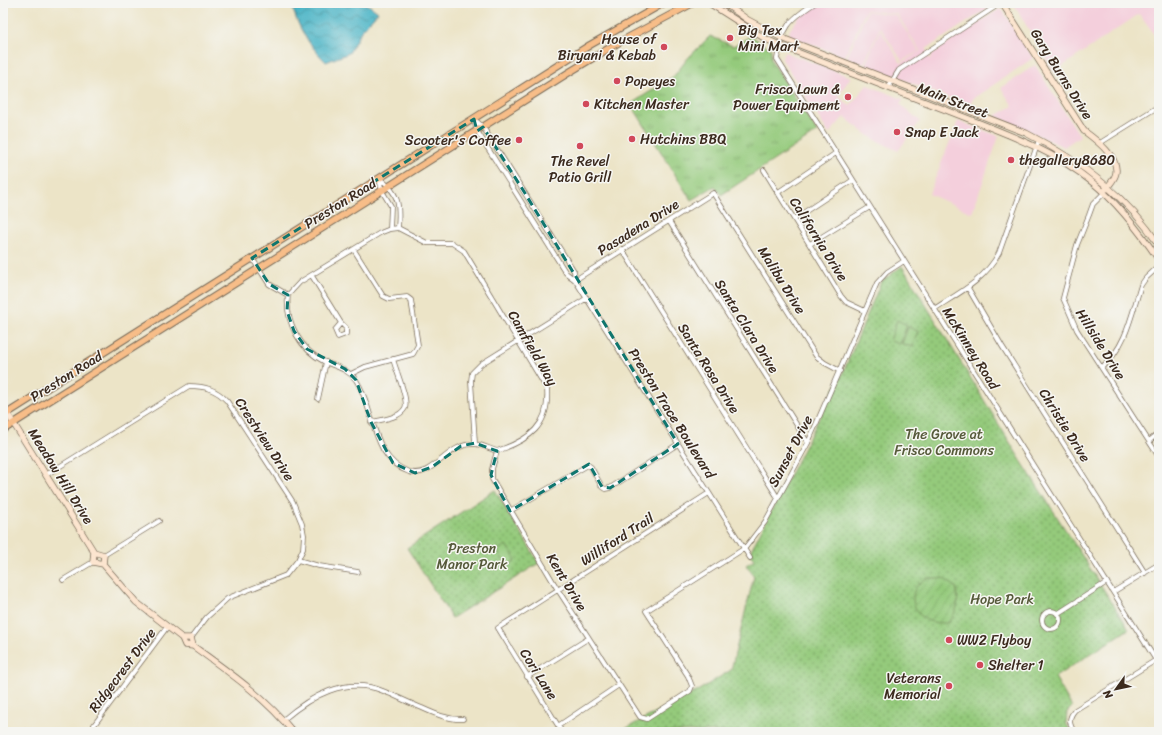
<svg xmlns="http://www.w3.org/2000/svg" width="1162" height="735" viewBox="0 0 1162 735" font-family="Sriracha,sans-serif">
<defs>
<pattern id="grass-tufts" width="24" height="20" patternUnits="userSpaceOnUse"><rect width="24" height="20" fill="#94ca7b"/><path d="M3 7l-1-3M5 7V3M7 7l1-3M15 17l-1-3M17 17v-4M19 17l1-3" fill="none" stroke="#7aa464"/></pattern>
<pattern id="park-dots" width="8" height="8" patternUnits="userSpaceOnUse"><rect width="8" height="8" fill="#94ca7b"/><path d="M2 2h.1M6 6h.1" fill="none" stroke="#7aa464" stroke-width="1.8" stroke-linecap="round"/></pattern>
<pattern id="garden-furrows" width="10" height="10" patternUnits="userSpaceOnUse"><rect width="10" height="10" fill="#94ca7b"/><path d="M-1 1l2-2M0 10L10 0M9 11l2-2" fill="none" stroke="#7aa464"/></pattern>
<pattern id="water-waves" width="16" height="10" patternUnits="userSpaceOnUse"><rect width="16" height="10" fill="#48b4c6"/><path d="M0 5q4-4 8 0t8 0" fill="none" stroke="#3d93a0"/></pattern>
</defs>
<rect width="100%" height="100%" fill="#f6f6f2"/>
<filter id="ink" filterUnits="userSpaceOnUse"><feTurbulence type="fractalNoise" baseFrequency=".025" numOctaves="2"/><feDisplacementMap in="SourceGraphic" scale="8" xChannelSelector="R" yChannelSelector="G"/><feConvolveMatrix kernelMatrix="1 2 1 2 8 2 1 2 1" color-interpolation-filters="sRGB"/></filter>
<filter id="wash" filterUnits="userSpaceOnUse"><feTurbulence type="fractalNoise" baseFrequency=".012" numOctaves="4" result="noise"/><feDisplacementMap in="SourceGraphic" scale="16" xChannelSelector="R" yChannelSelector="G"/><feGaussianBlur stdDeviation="0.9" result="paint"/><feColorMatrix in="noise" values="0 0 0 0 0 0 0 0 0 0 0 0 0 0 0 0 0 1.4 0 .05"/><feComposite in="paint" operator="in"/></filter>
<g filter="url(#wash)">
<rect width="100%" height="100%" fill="#ece4c7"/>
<path fill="#f4cfdc" d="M821,3H996L926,49L930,60L944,85L930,60L933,53L1001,8L1033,58L974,98L968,105L865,65L880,29L901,63L920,51L897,14L866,10L845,57L790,36L789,31L799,17Z
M1013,3H1159V38L1155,36L1139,14L1054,72Z
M867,11L896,15L919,51L902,61L880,27L864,64L847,57Z
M784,52L851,77L838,96L850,106L867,85L903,99L900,104L920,121L898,151L872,138L844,117L829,134L782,59Z
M1035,65L1080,136L1064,147L995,116L1013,106L1001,88Z
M958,121L999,136L972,213L929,194Z"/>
<path fill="url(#grass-tufts)" stroke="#687a4c" d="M710,36L733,46L751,36L771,49V60L817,132L721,195L715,186L691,200L631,104L674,76L688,58Z"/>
<path fill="url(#park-dots)" stroke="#687a4c" d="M902,266L1020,459L1129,629L1055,677L1072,707L1067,712L1066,723L1071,732H619L699,690L731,670L754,576L746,565L754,560L750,552L845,368L881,282Z
M495,490L539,563L452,618L407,548Z"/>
<path fill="url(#garden-furrows)" stroke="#687a4c" d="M927,578H943L956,587C959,602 958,611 948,623C943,623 937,623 932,622C917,618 907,599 917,586C919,583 924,580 927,578Z"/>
<path fill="#94ca7b" stroke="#687a4c" d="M897,320L907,325L900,344L890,341Z
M908,327L918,331L912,347L902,344Z
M506,545L516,560L507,566L497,551Z"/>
<path fill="url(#water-waves)" stroke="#426f72" d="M291,3H366L378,12L361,31L349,53L326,62C308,44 298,28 291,3Z"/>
</g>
<g filter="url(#ink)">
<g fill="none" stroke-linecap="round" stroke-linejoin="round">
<g stroke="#796b59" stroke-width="5.5">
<path id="street" d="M815,3C789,20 782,27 777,59L1159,665
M888,88L899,70L1001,3
M474,119L477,131L566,273L575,280L750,558
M474,119L483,127L574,271L575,279
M1100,143L1159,106
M764,170L841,296L846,302L865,311
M379,178C399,193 400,204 398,228
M379,179L382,191L391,206L390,229
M777,193L836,153
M1104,193L1093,204L1089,215L1077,245L1063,298L1077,330L1159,457
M794,219L853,180
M669,221L808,443
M398,228L427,243H452L464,251L547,389C550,426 529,440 497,451C490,449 481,444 474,444C447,443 433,479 409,472C371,459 375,408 356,380C348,369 337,367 325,362C300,350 285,322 288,295L300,282L380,233L390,229Z
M810,244L870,207
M622,249L778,498
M252,258L269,284L288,295
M312,276L341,323
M575,280L713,193L816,356L825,363L840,371
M968,288L1002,346L1145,573
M934,309C959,293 985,280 999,253L1039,140
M341,323L346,328V334L338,337L335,330Z
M1102,367C1126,348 1132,313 1141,285L1146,278L1159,266
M351,374L365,367L413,354L418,345L411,300L407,297L389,299L383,296L354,250
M318,399L326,362
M371,422C381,420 400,418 405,408C409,400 395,368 393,359
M1149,441L1159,433
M475,443L471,381L472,373L481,364L587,298
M497,451L492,469V479L558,590L640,717L647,719L690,691L692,686L688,676L646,611L745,548L765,522L808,443L877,283L887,272L904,261
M46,475L189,386C204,386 216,389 227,401L293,502L302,524L304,535L303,549L298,560L286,575L228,598L207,617L191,638
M510,511L588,465L591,467L602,487L605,489L610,488L678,444
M104,555L159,521
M298,560L319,566L358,572
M63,580L93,562
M1113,592L1159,564
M1042 620a9 9 0 1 1 18 0a9 9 0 1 1-18 0Z
M1057,614L1107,582
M527,677L589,638
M283,720C311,696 345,676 383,691C396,696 409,703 422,708C435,714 449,720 463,719
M94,725L167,627
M558,726L619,685
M562,732L498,628L709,493
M1074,732C1069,723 1068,718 1075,710L1156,660"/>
</g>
<g stroke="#796b59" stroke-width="7">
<path id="secondary" d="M709,3L764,38L779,45C835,67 890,89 946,110C996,130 1051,148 1092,182C1119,204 1140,232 1159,260
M724,3L748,20L782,38L1026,133C1079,160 1126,195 1159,245
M1002,3L1084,131C1095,139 1122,159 1115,176C1113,181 1109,185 1106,189
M7,413L94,552L93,562L103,564L104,555L94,552
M103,564L136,602L182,638L185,645L193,646L191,638H182
M193,646C229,672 265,697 293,732"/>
</g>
<g stroke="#796b59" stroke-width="8">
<path id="primary" d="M727,3L728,6
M3,416L590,45L664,3
M3,430L568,73L616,44L693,3"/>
</g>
<use href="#street" stroke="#fff" stroke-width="4"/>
<use href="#secondary" stroke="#fce5cf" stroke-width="5.5"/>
<use href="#primary" stroke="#f7bd88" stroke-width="6"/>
</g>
</g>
<path fill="none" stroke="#0f766e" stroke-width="3" stroke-dasharray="8 5" stroke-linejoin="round" d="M474,119L477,131L483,127L523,190L678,444L610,488L602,487L589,464L510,511L491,475L497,451L475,443L461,446L432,467L415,473L393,463L371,422L356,380L345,369L307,349L294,331L287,311L288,295L269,284L252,258Z"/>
<g fill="#d1495b" stroke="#f6f6f2" stroke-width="1.5">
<circle cx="730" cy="38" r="4"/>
<circle cx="664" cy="47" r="4"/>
<circle cx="617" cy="81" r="4"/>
<circle cx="848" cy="97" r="4"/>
<circle cx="586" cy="104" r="4"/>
<circle cx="897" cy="132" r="4"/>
<circle cx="632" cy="139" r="4"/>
<circle cx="519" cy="140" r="4"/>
<circle cx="580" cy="146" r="4"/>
<circle cx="1011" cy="160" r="4"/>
<circle cx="949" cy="640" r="4"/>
<circle cx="980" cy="665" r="4"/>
<circle cx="949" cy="686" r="4"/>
</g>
<g text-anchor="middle" stroke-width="3" stroke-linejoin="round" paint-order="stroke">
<g font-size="14" fill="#3b2a1e" stroke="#f6f6f2" text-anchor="start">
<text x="738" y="35">Big Tex<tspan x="738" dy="16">Mini Mart</tspan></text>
<text x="656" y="44" text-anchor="end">House of<tspan x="656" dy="16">Biryani &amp; Kebab</tspan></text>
<text x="625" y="86">Popeyes</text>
<text x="840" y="94" text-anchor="end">Frisco Lawn &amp;<tspan x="840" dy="16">Power Equipment</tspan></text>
<text x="594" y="109">Kitchen Master</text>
<text x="905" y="137">Snap E Jack</text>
<text x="640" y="144">Hutchins BBQ</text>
<text x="511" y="145" text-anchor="end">Scooter's Coffee</text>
<text x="1019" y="165">thegallery8680</text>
<text x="580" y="166" text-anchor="middle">The Revel<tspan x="580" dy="16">Patio Grill</tspan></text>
<text x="957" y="645">WW2 Flyboy</text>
<text x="988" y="670">Shelter 1</text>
<text x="941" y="683" text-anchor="end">Veterans<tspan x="941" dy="16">Memorial</tspan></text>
</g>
<g font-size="14" fill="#3b2a1e" stroke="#f6f6f2">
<text transform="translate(1062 74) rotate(58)" y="5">Gary Burns Drive</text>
<text transform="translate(953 100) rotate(21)" y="5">Main Street</text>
<text transform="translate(340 203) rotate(-32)" y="5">Preston Road</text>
<text transform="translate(638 227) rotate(-32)" y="5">Pasadena Drive</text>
<text transform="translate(819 239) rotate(58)" y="5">California Drive</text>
<text transform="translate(782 280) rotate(58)" y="5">Malibu Drive</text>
<text transform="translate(747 326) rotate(58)" y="5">Santa Clara Drive</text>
<text transform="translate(1101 344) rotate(58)" y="5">Hillside Drive</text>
<text transform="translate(533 348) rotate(60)" y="5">Camfield Way</text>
<text transform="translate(971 348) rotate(58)" y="5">McKinney Road</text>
<text transform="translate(709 368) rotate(58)" y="5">Santa Rosa Drive</text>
<text transform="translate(66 376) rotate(-32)" y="5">Preston Road</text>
<text transform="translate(672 413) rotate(58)" y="5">Preston Trace Boulevard</text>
<text transform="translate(1065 425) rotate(58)" y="5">Christie Drive</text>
<text transform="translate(265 439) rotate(57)" y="5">Crestview Drive</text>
<text transform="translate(790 451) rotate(-62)" y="5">Sunset Drive</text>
<text transform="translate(61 476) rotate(58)" y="5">Meadow Hill Drive</text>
<text transform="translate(617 539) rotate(-33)" y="5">Williford Trail</text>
<text transform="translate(567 582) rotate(59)" y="5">Kent Drive</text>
<text transform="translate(122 670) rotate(-53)" y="5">Ridgecrest Drive</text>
<text transform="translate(539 674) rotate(58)" y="5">Cori Lane</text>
</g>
<g font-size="14" fill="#565a3a" stroke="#f6f6f2">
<text x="944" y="439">The Grove at<tspan x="944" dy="16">Frisco Commons</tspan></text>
<text x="472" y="553">Preston<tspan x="472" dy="16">Manor Park</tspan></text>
<text x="1002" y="604">Hope Park</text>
</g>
</g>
<rect width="1162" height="735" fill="none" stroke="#f6f6f2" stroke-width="16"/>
<g transform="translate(1116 689) rotate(237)" stroke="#f6f6f2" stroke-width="3" paint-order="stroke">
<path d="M0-3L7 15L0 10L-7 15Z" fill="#3b2a1e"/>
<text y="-6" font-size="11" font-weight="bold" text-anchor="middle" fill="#3b2a1e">N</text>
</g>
</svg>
